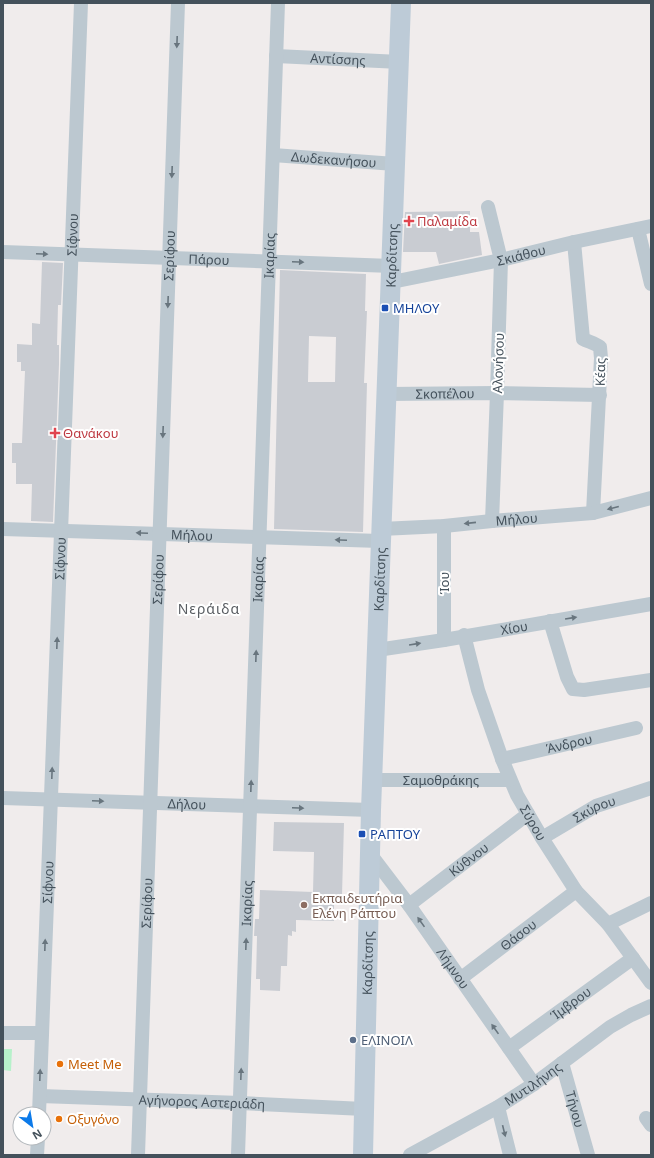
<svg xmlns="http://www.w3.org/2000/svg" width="654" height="1158" viewBox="0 0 654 1158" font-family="'Noto Sans',sans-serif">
<rect width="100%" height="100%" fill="#f0ecec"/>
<path fill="#b6f1ca" d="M3,1049H12L11,1071L3,1070Z"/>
<path fill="#c9ccd2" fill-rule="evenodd" d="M470,211V232H479L482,255L439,264L436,252H403L405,212Z
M42,262L63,263L61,305H58L57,345H59V364L53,522L31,521L32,484H16V463H12V443H22L25,371H21V362H17V344L32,345V323L40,324Z
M280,270L366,274L365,311H367L364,383H367L363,532L274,529ZM309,336L336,337L335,382H308Z
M274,822L344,823L342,895H334V921L296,920V932L292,931V936L288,935L287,966H281L280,991L260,990V979H256L257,936H254L255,919H259L260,890L313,892L314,852L273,851Z"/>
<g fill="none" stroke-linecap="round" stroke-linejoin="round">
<g stroke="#bcc8d0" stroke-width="14">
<path id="s1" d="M276,56L400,62"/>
<path id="s2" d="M273,155L395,164"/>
<path d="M488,207L501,260L497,393L492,521"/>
<path d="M638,229L651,284"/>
<path d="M574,242L583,339C589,342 595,343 600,347L601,358L593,513"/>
<path id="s3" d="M3,252L392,266"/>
<path id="s4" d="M392,282L501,260L574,242L651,226"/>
<path id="s5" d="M386,394L497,393L600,395"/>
<path id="s6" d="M3,529L380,541"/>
<path id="s7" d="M381,529L444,526L492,521L593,513L651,498"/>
<path d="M550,621L567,677L573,689L584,690L651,680"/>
<path id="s8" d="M464,635L478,690L502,759L517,795L542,838L576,891L608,924L651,983"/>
<path d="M444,640V526"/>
<path id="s9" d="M377,650L444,640L651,604"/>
<path id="s10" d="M502,759L636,728"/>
<path id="s11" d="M372,780H510"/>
<path id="s12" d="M3,798L371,810"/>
<path id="s13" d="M542,838L596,806L651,788"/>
<path id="s14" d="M371,855L409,905L534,1084"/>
<path id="s15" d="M409,905L528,814"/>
<path d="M608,924L651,903"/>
<path id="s16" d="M460,979L576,891"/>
<path d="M3,1033H42"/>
<path id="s17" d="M509,1048L633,958"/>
<path id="s18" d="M562,1063L588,1155"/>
<path id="s19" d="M40,1096L240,1103L364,1109"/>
<path d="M498,1107L510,1155"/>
<path id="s20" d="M39,1114L81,3"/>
<path d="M646,1118L651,1125"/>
<path d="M37,1155L38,1138"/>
<path id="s21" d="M138,1155L178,3"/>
<path id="s22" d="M238,1155L278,3"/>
<path id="s23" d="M410,1155L498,1107L534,1084L610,1027L631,1015L651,1006"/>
</g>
<path stroke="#bdcbd7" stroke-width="20" id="s24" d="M363,1155L371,810L401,3"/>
</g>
<defs><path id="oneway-solid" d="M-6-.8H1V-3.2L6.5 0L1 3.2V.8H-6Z"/></defs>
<g fill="#68757e">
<use href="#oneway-solid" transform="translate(177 42) rotate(92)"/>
<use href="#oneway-solid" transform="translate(172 172) rotate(92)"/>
<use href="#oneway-solid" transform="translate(42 254) rotate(2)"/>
<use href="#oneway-solid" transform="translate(298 262) rotate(2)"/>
<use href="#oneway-solid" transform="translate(168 302) rotate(92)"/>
<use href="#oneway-solid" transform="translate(163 432) rotate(92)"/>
<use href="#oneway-solid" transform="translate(613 508) rotate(166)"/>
<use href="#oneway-solid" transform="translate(470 523) rotate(174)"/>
<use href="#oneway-solid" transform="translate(142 533) rotate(-178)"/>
<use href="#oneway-solid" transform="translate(341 540) rotate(-178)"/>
<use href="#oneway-solid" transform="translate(571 618) rotate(-9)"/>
<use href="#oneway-solid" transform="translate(57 643) rotate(-88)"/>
<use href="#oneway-solid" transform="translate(415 644) rotate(-9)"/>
<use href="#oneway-solid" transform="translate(256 656) rotate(-88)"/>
<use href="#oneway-solid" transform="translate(52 773) rotate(-88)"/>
<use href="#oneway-solid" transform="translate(251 786) rotate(-88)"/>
<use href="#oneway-solid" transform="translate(98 801) rotate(2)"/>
<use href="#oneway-solid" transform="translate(298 808) rotate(2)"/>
<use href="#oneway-solid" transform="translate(421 922) rotate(-125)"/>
<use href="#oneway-solid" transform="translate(246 944) rotate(-88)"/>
<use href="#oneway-solid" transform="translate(45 945) rotate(-88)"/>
<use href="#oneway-solid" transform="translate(495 1029) rotate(-125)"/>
<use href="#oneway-solid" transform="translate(241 1074) rotate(-88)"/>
<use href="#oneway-solid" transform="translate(40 1075) rotate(-88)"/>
<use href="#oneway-solid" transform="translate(504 1131) rotate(76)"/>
</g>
<g fill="#e0444e" stroke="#fff" stroke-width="1.5">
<path d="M407 215h4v4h4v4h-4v4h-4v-4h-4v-4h4z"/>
<path d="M53 427h4v4h4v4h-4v4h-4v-4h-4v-4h4z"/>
</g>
<g fill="#1a4fb4" stroke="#fff" stroke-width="1.5">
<rect x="381" y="304" width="8" height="8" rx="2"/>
<rect x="358" y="830" width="8" height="8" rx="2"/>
</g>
<circle fill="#8d6e63" stroke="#fff" stroke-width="1.5" cx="304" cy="905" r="4"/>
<circle fill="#5c6f8a" stroke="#fff" stroke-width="1.5" cx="353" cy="1040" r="4"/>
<g fill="#e8710a" stroke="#fff" stroke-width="1.5">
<circle cx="60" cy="1064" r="4"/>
<circle cx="59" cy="1119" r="4"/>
</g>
<g text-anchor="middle" stroke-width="4" stroke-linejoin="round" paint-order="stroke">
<g font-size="13" fill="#44515b" stroke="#fff">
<text dy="5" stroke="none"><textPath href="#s1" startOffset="62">Αντίσσης</textPath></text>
<text dy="5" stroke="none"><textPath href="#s2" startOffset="61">Δωδεκανήσου</textPath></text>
<text dy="5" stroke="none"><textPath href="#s20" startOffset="880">Σίφνου</textPath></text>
<text dy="5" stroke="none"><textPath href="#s21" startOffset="900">Σερίφου</textPath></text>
<text dy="5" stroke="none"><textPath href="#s22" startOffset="900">Ικαρίας</textPath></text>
<text dy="5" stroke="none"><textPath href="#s24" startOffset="900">Καρδίτσης</textPath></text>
<text dy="5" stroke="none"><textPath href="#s4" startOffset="132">Σκιάθου</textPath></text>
<text dy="5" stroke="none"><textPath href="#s3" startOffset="206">Πάρου</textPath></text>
<text transform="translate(498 363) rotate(-88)" y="5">Αλονήσου</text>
<text transform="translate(600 372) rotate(-89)" y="5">Κέας</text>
<text dy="5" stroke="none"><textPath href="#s5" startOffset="59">Σκοπέλου</textPath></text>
<text dy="5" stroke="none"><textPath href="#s7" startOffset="136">Μήλου</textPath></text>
<text dy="5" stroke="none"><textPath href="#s6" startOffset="189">Μήλου</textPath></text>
<text dy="5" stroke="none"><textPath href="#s20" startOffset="556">Σίφνου</textPath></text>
<text dy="5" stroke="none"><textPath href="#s21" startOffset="576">Σερίφου</textPath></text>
<text dy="5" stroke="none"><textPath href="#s22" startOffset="576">Ικαρίας</textPath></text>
<text dy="5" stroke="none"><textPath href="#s24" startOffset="576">Καρδίτσης</textPath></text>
<text transform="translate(444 583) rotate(-90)" y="5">Ίου</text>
<text dy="5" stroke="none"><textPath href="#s9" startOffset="139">Χίου</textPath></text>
<text dy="5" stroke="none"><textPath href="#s10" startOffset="69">Άνδρου</textPath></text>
<text dy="5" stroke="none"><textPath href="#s11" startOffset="69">Σαμοθράκης</textPath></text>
<text dy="5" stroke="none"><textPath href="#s12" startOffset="184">Δήλου</textPath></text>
<text dy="5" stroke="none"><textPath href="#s13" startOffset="60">Σκύρου</textPath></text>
<text dy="5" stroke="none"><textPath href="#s8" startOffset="201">Σύρου</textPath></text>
<text dy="5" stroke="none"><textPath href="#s15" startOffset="75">Κύθνου</textPath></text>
<text dy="5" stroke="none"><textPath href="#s20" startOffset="232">Σίφνου</textPath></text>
<text dy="5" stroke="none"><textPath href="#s21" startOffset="252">Σερίφου</textPath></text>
<text dy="5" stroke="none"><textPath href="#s22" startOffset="252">Ικαρίας</textPath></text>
<text dy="5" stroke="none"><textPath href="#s16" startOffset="73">Θάσου</textPath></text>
<text dy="5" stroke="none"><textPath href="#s24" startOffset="192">Καρδίτσης</textPath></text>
<text dy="5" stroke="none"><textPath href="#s14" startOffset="140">Λήμνου</textPath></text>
<text dy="5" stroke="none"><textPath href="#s17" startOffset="76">Ίμβρου</textPath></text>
<text dy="5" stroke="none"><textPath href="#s23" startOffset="142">Μυτιλήνης</textPath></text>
<text dy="5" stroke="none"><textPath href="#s19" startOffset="162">Αγήνορος Αστεριάδη</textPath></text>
<text dy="5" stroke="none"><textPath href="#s18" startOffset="48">Τήνου</textPath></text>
</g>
<g font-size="13" fill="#be3a42" stroke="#fff" text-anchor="start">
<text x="417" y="226">Παλαμίδα</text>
<text x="63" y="438">Θανάκου</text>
</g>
<g font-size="13" fill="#164399" stroke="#fff" text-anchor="start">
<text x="393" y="313">ΜΗΛΟΥ</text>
<text x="370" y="839">ΡΑΠΤΟΥ</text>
</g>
<g font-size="13" fill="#785e54" stroke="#fff" text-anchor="start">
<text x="312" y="903">Εκπαιδευτήρια<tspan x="312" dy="15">Ελένη Ράπτου</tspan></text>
</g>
<g font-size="13" fill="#4e5e75" stroke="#fff" text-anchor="start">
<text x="361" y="1045">ΕΛΙΝΟΙΛ</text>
</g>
<g font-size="13" fill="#c56008" stroke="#fff" text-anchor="start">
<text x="68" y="1069">Meet Me</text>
<text x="67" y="1124">Οξυγόνο</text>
</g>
<g font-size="14" letter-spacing="1" fill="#595d62" stroke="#fff">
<text x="209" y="614">Νεράιδα</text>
</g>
</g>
<rect width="654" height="1158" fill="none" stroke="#44515b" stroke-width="8"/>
<g transform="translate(32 1126) rotate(149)"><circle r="19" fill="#ffffff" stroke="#b4b9bd"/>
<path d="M0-3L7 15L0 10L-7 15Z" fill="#0c7ae9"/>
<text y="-6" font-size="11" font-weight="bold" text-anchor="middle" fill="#44515b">N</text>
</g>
</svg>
